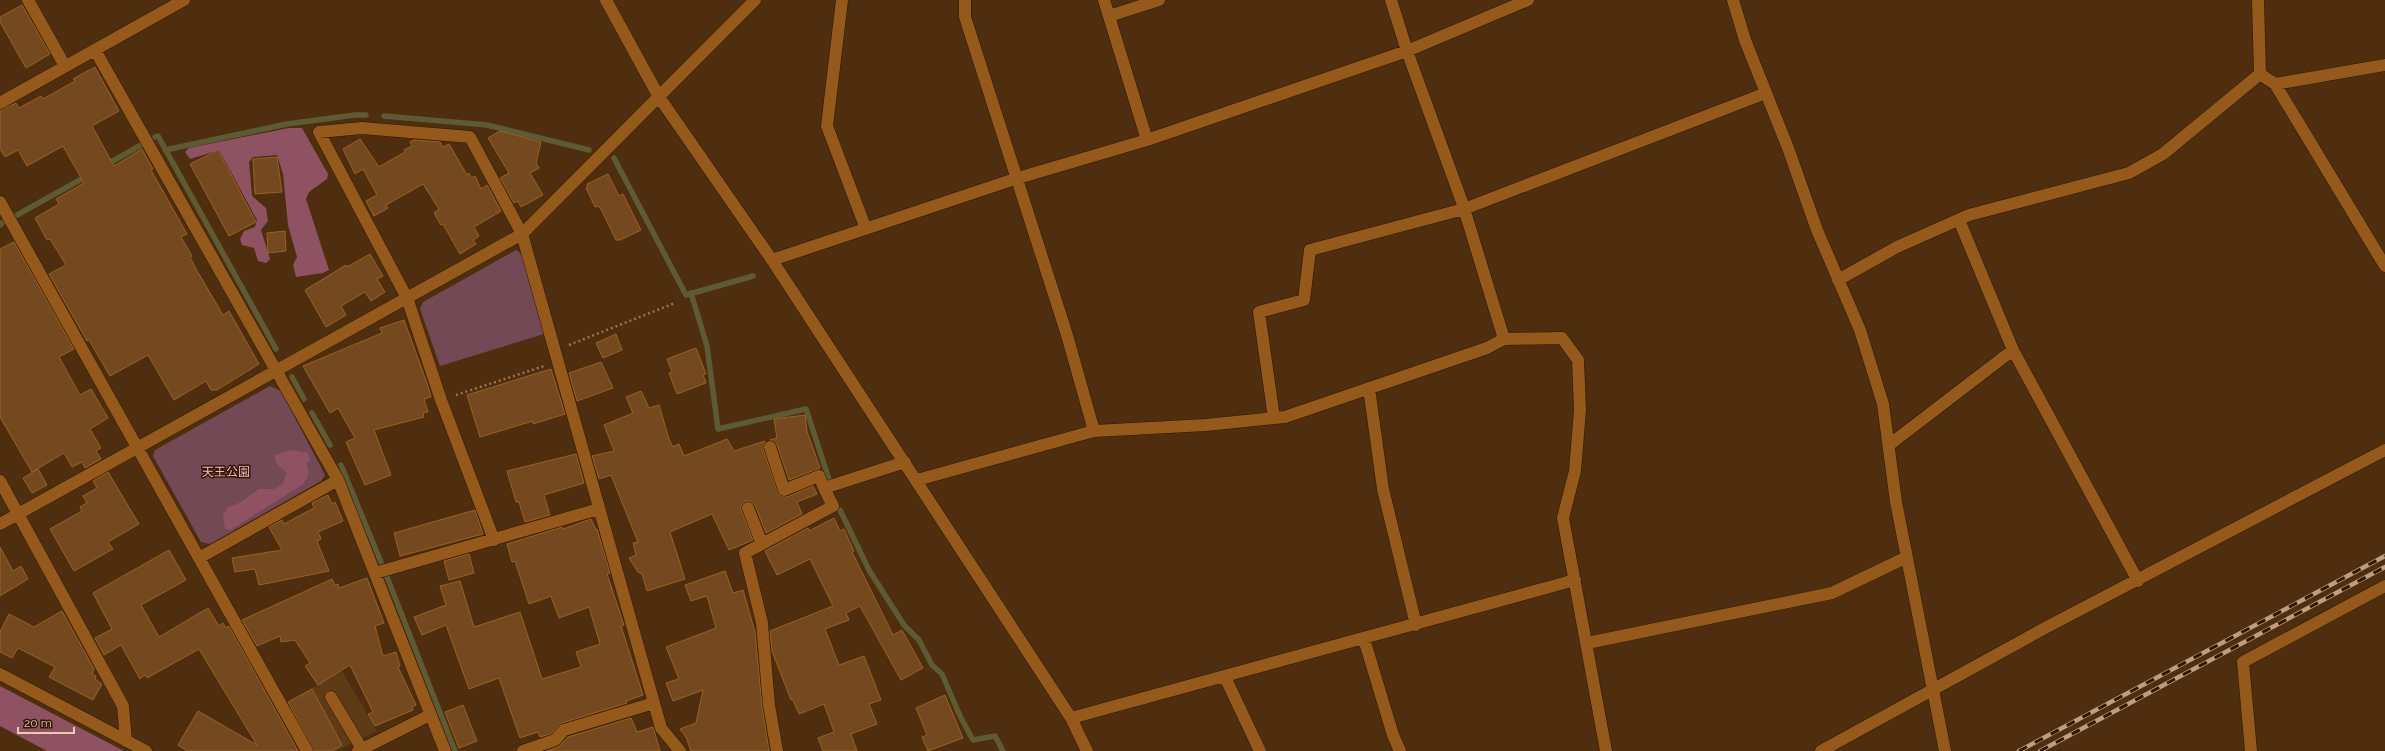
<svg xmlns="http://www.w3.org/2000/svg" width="2385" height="751" viewBox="0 0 2385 751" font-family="Raleway,'Noto Sans JP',sans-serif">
<rect width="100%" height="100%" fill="#4e2e0e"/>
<path fill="#5e3a17" d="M342,671L377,731L336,751H317L288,702Z"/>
<path fill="#724954" d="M516,250L522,254L544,334L440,366L420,309L423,302Z
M270,386L281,391L325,475L321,481L210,544L201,542L153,456L155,450Z"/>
<path fill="#8e5263" d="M289,128H302L328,174L327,179L309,192L306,199L329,270L323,273L296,277L293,265L297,257L288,225L283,174L277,155L253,157L249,162L252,196L266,208L268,221L261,230L270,259L266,263L258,261L254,248L242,245L240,239L244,231L255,227L257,220L219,150L190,159L185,152L189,148Z
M291,450L308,453L310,460L306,463L309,472L307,478L302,485L230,530L225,529L223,516L228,507L239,503L259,489H274L282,484L287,473L275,462V455Z
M0,686L124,751H47L0,726Z"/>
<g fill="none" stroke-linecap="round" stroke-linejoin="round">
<path stroke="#5e5a34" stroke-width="5.5" d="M384,116L487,125L589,150
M155,137L158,136L276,349
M165,150L287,124L355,115H366
M614,158L686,295L753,276
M106,165L141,145
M17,215L87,176
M0,225L2,223
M691,293L707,346L718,429L806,409L829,479
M292,377L304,399
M312,413L330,445
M341,465L381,562
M840,510L869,570L904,625L919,640L932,665L942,674L960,716L973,740L995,736L1003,751
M387,577L455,751"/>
</g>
<path fill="#75491f" stroke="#9c6024" d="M22,5L50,54L26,68L0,22V17Z
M95,67L119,111L92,126L114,166L142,149L153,169L151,170L187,234L181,237L192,256L190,257L196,269L223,315L229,311L259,364L217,390H211L206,381L174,400L148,355L110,376L89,340L87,341L49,274L66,265L50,239L47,240L35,218L59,204L56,199L84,183L63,146L27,166L18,150L5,157L0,149V110L16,103L19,108L41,96L43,99L75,81L73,79Z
M500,131L541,142L536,163L539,168L530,173L543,195L521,207L518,201L514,203L500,178L509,173L488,138Z
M360,139L379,167L405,152L404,150L412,146L410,142L414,140L440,142L443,147L449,144L467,175L469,173L471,178L475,176L481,189L487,185L501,211L474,227L479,236L473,240L476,244L460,254L443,224L441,225L434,213L439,209L423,184L386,205L388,208L374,216L366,201L377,195L363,169L355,174L343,149Z
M218,150L256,222L229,236L190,164Z
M277,157L282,192L255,194L253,159Z
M608,174L619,196L623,194L641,230L620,240H616L601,209L598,206L595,207L586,188L588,186L587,184Z
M285,231L286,251L268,253L267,233Z
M14,242L74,349L59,357L80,395L91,389L108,418L90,429L101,448L96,451L101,459L85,468L82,462L72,467L64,453L32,472L0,417V249Z
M370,254L383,276L377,279L385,292L371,301L365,292L341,306L346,315L326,327L305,290L346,265L347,267Z
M404,320L428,386L431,397L424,399L428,412L423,413L424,417L374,430L391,475L365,485L346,442L355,438L338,408L330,413L303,366L382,333L380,328Z
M616,334L622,350L603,358L596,343Z
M696,348L706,374L703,375L706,383L677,394L669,373L672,372L667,359Z
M601,362L613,388L577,401L569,373Z
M551,369L565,414L533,424V421L480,437L467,395Z
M641,391L649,408L659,405L669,439L673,447L679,444L684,456L727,439L734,451L765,441L763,449L779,495L787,497L813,486L817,494L797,502L802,514L766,533L755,505L750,501H745L741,506V510L753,540L729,550L712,514L670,532L685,579L647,591L642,574L638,572L629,558L636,555L633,543L638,542L611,475L599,479L592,456L614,451L604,425L633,413L626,397Z
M805,415L807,431L820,468L789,480L777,445L770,440L777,438L774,419Z
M576,454L584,483L544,495L550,515L525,522L519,502H516L507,471Z
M38,469L47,485L32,493L23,478Z
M108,472L139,524L108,542L113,549L74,571L50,529L82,511L80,507L87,503L83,496L97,488L93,481Z
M328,495L332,504L335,502L343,521L318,532L321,539L317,541L329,571L259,585L255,569L235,572L232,558L282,550L269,527L282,520L284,524L314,508L312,503Z
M475,510L483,534L400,556L394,533Z
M834,518L840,531L844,529L854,551L852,552L893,635L902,630L923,668L901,680L860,606L846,613L849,620L825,629L839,665L864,656L881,700L869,704L877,724L851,734L857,751H823L818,738L834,732L824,704L799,714L793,700H791L772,651L770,631L833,606L810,559L777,575L765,551L808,528L809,531Z
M591,519L596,530L597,529L610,573L607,574L624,625L621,626L643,695L626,701L627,703L562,723L551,734L540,737L538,732L520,738L499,678L469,689L446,625L422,635L414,617L446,605L440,586L460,581L474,627L520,612L542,679L581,667L576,652L600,644L589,607L559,618L551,596L529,604L515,561L512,562L507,544L562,527L563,529Z
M0,547L13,571L21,566L28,579L0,596Z
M169,550L186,580L141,605L159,637L208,608L219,626L223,623L226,628L229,626L298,751H187L178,745L198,711L257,745L199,649L147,678L145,675L140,679L121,645L104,655L95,638L112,629L93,593Z
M469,554L474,573L449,580L444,561Z
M725,571L733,593L743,590L755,632L762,706L769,751H691L686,737L680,729L696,723L703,690L673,701L666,683L679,679L666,647L716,628L707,596L691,601L685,585Z
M367,578L384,623L375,626L383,656L396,652L400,666L398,667L416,705L412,707L413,710L375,726L368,714L373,712L350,665L318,685L305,666L310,663L295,640L281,642L280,636L257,646L242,620L332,579L335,585L338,584L339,588Z
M62,611L94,669L92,674L96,676L95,679L102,684L93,700L49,677L55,667L18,648L12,658L0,652V632L9,614L34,627Z
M312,689L342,745L332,751H314L288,702Z
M945,695L963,738L928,751L922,737L927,735L916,708Z
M463,705L477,741L459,748L445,712Z
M631,718L637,732L653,727L660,751H546L558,747L568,737Z"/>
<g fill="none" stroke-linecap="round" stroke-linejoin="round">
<g stroke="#2c1906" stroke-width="13">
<path id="minor" d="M28,0L65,66
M606,0L659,97L772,260L1071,718L1087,751
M842,0L827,126L866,229
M965,0V17L1067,335L1094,431
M1104,0L1147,140
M1733,0L1745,40L1788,148L1817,230L1860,330L1883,404L1896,502L1945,751
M1109,16L1159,0
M95,50L338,480L445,751
M2260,74L2275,84L2385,266
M2275,84L2385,65
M0,103L184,0
M0,202L199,558L338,480
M1959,220L2013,350L2138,581
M772,260L1018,178L1147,140L1407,51L1528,0
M1838,280L1897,247L1969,215L2129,173L2163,154L2260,74L2258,0
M1504,339L1562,338L1578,360L1580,410L1575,471L1563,518L1606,751
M1369,388L1383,489L1416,625
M1274,418L1259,312L1304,300L1310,250L1464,209L1766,93
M1889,445L2013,350
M770,447L784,490L819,476L824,488
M917,480L1094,431L1206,425L1285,417L1487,348L1504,339L1462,202L1407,51L1391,0
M0,481L123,706L126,741
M748,508L762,544
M0,524L522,234L755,0
M494,540L441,400L407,298L319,132L362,128L470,137L522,234L661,728L680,751
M199,558L307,751
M375,573L599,509
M1364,639L1393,735L1400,751
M1587,643L1832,593L1907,557
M0,674L146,751
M1225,677L1260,751
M331,697L362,749
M1071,718L1575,580
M358,751L430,715
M523,751L555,740L564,730L654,703
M777,751L769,705L762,623L745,553L833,506L824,488L905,462
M1821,751L2045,628L2385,450
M2251,751L2243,662L2385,586"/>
</g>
<path stroke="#967557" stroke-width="2.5" stroke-dasharray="2 3" stroke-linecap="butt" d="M569,345L675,303
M456,395L544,366"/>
<use href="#minor" stroke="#94591b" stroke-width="12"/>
<g stroke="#be9d80" stroke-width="4.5">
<path id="rail" d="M2019,751L2385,556
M2040,751L2385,567"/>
</g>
<use href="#rail" stroke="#2f1700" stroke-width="3" stroke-dasharray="9" stroke-linecap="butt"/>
</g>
<g text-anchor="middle" stroke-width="3" stroke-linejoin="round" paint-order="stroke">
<g font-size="12" fill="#fdb3c7" stroke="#2f1700">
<text x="226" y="476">天王公園</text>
</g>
</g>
<path d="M18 727v6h56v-6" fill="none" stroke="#eccaae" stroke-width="2"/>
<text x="24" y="727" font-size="12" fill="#eccaae" stroke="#2f1700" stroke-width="3" paint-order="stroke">20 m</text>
</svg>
